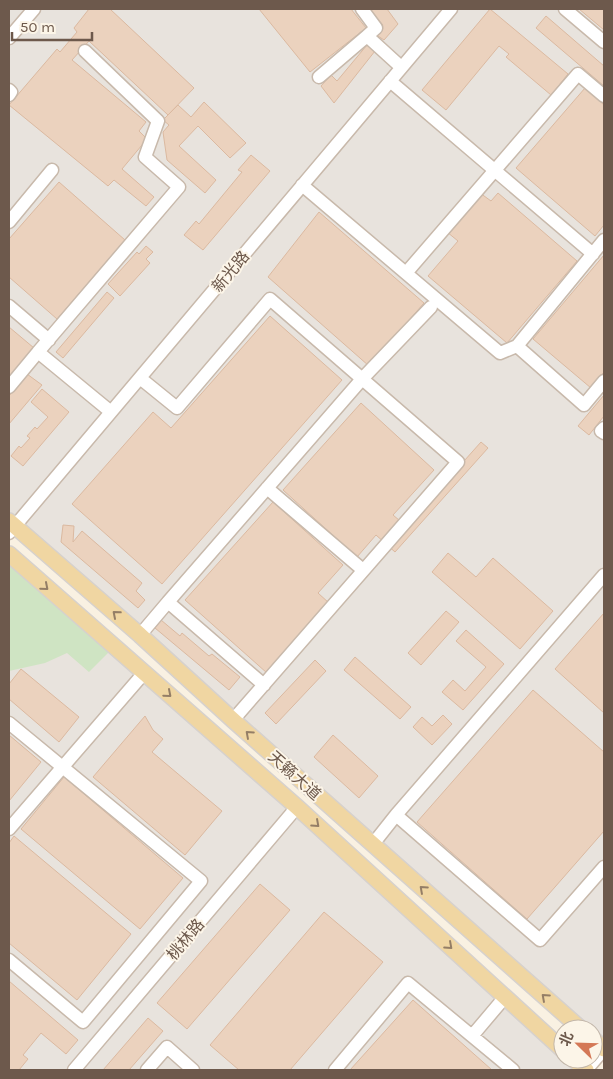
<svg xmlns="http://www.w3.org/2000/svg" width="613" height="1079" viewBox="0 0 613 1079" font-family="Karla,'Noto Sans SC',sans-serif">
<rect width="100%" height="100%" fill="#f9f1e2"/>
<path fill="#e8e3dd" d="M9,9H604V1049L593,1039V1029H581L9,521Z
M9,554L563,1050V1059H573L586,1070H9Z"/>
<path fill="#cfe4c3" d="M9,554L114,647L89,672L67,653L45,663L9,671Z"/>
<path fill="#ebd2be" stroke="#dbb9a0" d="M89,9H110L194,88L168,115L89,41L72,60L146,122L139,131L147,139L122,169L154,197L146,206L114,180L108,186L9,105L57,49L60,52L77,32L74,28Z
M259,9H351L366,28L310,72Z
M373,9H387L398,24L384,40L375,34L383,25L370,11Z
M490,9L568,74L551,95L506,57L509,54L499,46L446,110L422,90Z
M579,9H604V30Z
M546,16L604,66V86L536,28Z
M367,45L375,51L334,103L321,86L331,75L337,81Z
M585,88L604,105V225L595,236L516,168Z
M204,102L246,143L230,158L198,126L179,146L216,180L205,193L167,160L163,132L169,125L163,120L178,105L191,117Z
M251,155L270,171L203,250L184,235L196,221L199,224L242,172L238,170Z
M59,182L125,240L57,319L9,277V239Z
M480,193L491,201L498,193L577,261L507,343L428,276L458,241L447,232Z
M319,212L424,303L369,366L268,277Z
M146,246L153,252L146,259L150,263L120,296L108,284L137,252L139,254Z
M604,255V372L591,388L533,339Z
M107,292L114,298L63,358L56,352Z
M270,316L342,380L162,584L72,504L153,412L171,428Z
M9,327L34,348L9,379Z
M27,374L42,385L9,424V396Z
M42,389L69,412L23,466L11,456L19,446L21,448L30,438L27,436L35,427L37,429L48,417L31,402Z
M604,395V416L589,435L578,426Z
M361,403L434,470L393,515L406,526L481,442L488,448L395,552L376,535L357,557L283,490Z
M273,502L343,565L318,593L329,603L267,673L185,600Z
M63,525L74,526L73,542L82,531L142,583L136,591L145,600L138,608L61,542Z
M448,553L476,577L493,558L553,611L520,649L432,572Z
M446,611L459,622L421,665L408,653Z
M604,613V713L555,669Z
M161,620L180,636L182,633L209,656L212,654L240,677L229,690L155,628Z
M466,630L504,664L463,710L442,692L453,680L465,691L486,667L456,641Z
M355,657L411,707L400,719L344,670Z
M315,660L326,671L276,724L265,713Z
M21,669L79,717L59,742L9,699V684Z
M533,690L604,752V831L527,919L417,822Z
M443,715L452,724L432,745L413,727L422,717L432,726Z
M145,716L153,730L163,739L152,752L222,811L185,855L93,777Z
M9,735L41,762L9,801Z
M333,735L378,776L359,798L314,757Z
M64,777L183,878L140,929L21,829Z
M14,836L131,934L77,1000L9,943V843Z
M260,884L290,910L187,1029L157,1003Z
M324,912L383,962L290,1070H239L210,1045Z
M9,981L78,1040L66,1054L41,1033L23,1055L28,1059L19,1070H9Z
M413,1000L492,1070H350Z
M148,1018L163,1031L129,1070H103Z"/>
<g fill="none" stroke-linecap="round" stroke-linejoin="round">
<g stroke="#c8b9ab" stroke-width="15">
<path id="minor" d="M362,9L376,28L367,36L401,67
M565,9L604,42
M9,38L34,9
M85,51L158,121L145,157L179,187L38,352L111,412
M319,77L367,36
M390,81L593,254
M9,90L11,92L9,95
M302,185L500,353L517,346L584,405L604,381
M9,222L52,170
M406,273L578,74L604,96
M9,306L49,340
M517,346L604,240
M140,378L177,408L270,299L458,462L233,720
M9,387L38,352
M604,428L601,431L604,433
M267,488L363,570
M9,533L451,9
M604,575L396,815L540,940L604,867
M168,602L362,379L431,307
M140,635L168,602L264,685
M9,723L201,881L83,1022L9,960
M9,829L144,673
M373,844L396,815
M472,1036L505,997
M74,1070L297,807
M147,1070L167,1047L193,1070
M335,1070L408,983L513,1070
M586,1070L604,1049"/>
</g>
<g stroke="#d6d1cd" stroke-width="18">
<path id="major" d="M9,521L140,635L233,720L581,1029
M9,554L297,807L563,1050
M593,1039L604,1049
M573,1059L586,1070"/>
</g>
<use href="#minor" stroke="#fff" stroke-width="12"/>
<use href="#major" stroke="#f0d6a2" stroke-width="15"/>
</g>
<defs><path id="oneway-chevron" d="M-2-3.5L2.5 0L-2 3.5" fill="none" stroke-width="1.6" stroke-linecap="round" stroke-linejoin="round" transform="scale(1.25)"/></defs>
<g stroke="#947e66">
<use href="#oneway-chevron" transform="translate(45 587) rotate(41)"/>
<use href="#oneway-chevron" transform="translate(116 614) rotate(-139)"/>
<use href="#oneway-chevron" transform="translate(168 694) rotate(41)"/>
<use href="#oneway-chevron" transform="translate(249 734) rotate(-138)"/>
<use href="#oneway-chevron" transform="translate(316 824) rotate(42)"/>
<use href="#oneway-chevron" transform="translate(423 889) rotate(-138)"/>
<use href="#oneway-chevron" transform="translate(449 946) rotate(42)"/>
<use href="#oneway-chevron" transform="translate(545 997) rotate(-138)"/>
</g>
<g text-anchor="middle" stroke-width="4" stroke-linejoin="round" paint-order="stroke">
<g font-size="16" fill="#6d594c" stroke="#fcf5e8">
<text transform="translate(230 271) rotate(-50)" y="6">新光路</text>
<text transform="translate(295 775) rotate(42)" y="6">天籁大道</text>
<text transform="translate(185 939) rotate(-50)" y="6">桃林路</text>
</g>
</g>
<rect width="613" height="1079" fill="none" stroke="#6d594c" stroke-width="20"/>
<g transform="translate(578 1044) rotate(293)"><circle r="24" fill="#fcf5e8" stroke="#c3b7aa"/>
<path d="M0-4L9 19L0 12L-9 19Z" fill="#d47856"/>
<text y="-8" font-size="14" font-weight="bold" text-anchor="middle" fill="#6d594c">北</text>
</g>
<path d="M12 32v8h80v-8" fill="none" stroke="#6d594c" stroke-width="2.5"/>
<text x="20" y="32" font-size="15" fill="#6d594c" stroke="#fcf5e8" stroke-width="4" paint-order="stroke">50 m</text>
</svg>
